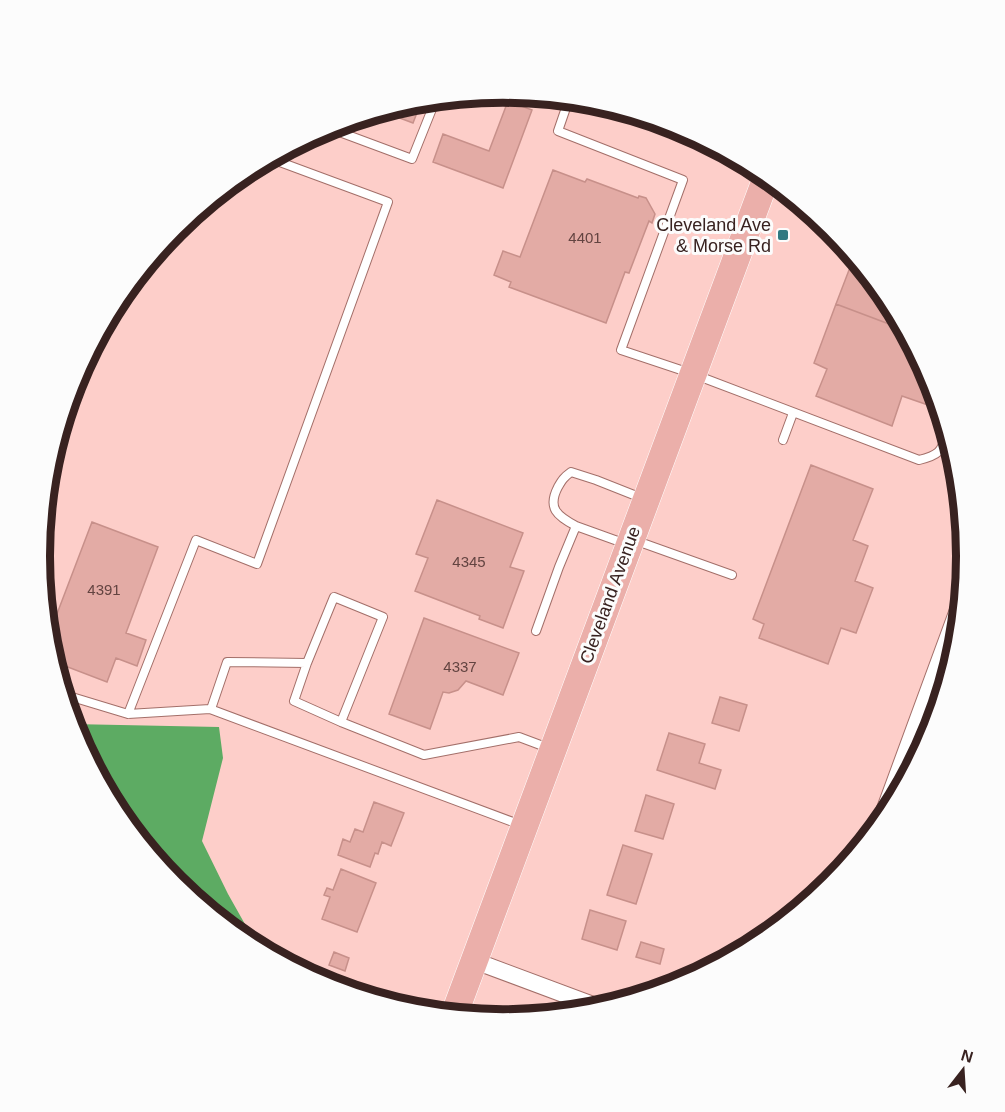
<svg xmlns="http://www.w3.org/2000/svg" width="1005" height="1112" viewBox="0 0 1005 1112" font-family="Arial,sans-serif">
<rect width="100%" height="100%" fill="#fdcec9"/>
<path fill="#5dab63" d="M71,724L219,727L223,758L202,841L228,894L259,949L245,941L175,883L117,813L74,733Z"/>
<path fill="#e3aba5" stroke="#c7908a" stroke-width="1.5" d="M422,100L413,123L381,111L412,101Z
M508,101L532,110L503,188L433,162L443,134L489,151Z
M553,170L585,182L587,179L638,198L639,196L646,198L655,214L652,223L649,221L629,273L625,272L606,323L509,287L511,282L494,275L503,251L520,257Z
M854,257L888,299L905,330L836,304Z
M836,304L905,330L931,379L934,389L928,405L902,396L892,426L816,396L827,369L814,363Z
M811,465L873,489L853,540L868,546L855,581L873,588L856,633L841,628L828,664L759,638L764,624L753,619Z
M437,500L523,533L510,567L524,571L503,628L479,619L480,616L415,591L428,558L416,554Z
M92,522L158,547L126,633L146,640L137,666L116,658L107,682L52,661L47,640Z
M424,618L519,653L503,695L466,681L458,690L449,693L443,692L430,729L389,714Z
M720,697L747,705L739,731L712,723Z
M669,733L705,744L699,763L721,770L715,789L657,770Z
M646,795L674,804L663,839L635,831Z
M374,802L404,813L391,846L382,842L378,854L375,853L370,867L338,855L343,839L350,842L355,829L363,832Z
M623,845L652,854L636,904L607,895Z
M341,869L376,883L357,932L322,919L330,897L324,895L327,888L333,890Z
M590,910L626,921L617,950L582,939Z
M641,942L664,949L660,964L636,957Z
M334,952L349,958L345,971L329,965Z"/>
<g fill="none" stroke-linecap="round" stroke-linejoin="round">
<g stroke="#a36f69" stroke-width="10">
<path id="lane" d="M569,99L558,131L683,180L621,350L693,374L919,460C939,455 941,452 947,434
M326,127L412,159L436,99
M783,440L793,413
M576,526C557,516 547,508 558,487C562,480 564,477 571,472L596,480L644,499
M634,540L732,575
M536,631L559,567L576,526L626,544
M307,663L294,701L341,722
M62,694L128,714L210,709L521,825
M211,709L227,662L307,663L334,597L383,617L341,722L424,755L519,737L551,749
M128,714L196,540L257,564L388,202L269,158"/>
</g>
<g stroke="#a36f69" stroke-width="18">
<path id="street" d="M879,825L962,599
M475,961L601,1008"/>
</g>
<g stroke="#fff" stroke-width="28">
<path id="primary" d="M454,1015L767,176"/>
</g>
<use href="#lane" stroke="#fff" stroke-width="8"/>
<use href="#street" stroke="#fff" stroke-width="16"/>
<use href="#primary" stroke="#ebafaa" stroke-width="27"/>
</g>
<rect fill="#307981" stroke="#fcfcfc" stroke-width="2" x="777" y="229" width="12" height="12" rx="3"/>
<g text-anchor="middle" stroke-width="6" stroke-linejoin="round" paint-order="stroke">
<g font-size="15" fill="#634441">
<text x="585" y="243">4401</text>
<text x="469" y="567">4345</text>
<text x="104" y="595">4391</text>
<text x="460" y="672">4337</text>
</g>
<g font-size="18" fill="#382220" stroke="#fcfcfc" text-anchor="end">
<text x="771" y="231">Cleveland Ave<tspan x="771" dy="21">&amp; Morse Rd</tspan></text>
</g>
<g font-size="18" fill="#382220" stroke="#fcfcfc">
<text transform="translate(610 595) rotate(-70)" y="6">Cleveland Avenue</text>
</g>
</g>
<path d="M0 0H1005V1112H0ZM50 556a453 453 0 1 1 906 0a453 453 0 1 1-906 0Z" fill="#fcfcfc" fill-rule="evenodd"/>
<path fill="none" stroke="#382220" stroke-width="8" d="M50 556a453 453 0 1 1 906 0a453 453 0 1 1-906 0Z"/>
<g transform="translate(963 1070) rotate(17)" stroke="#fcfcfc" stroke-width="4.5" paint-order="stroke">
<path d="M0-4.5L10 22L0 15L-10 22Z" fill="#382220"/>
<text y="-9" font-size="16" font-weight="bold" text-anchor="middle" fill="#382220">N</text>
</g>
</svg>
